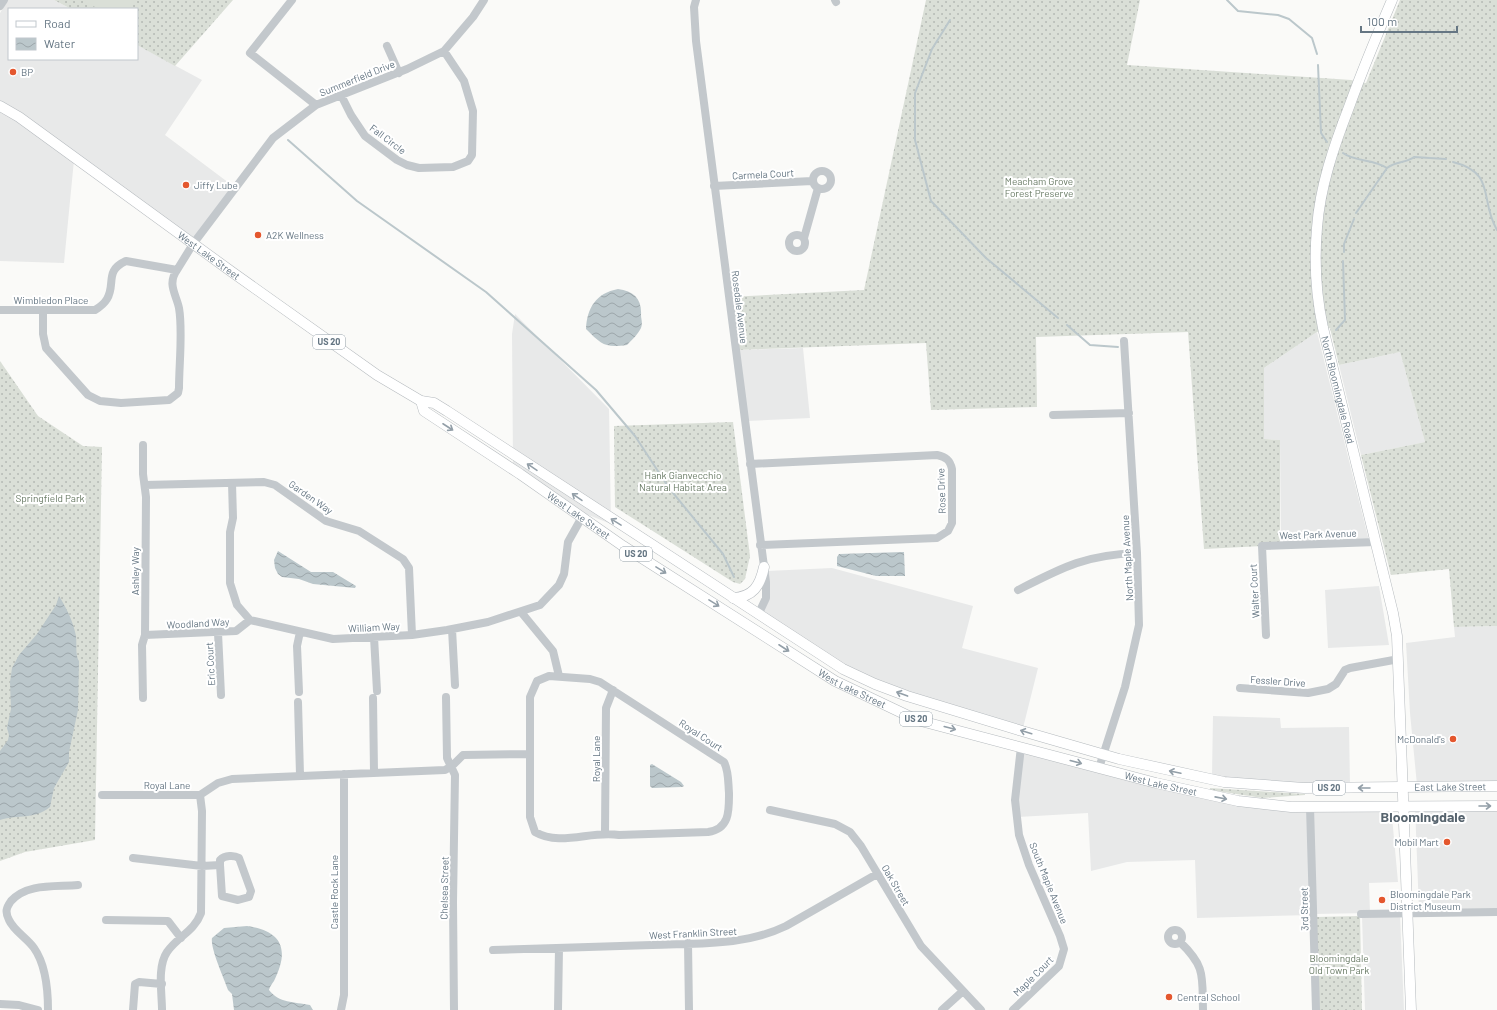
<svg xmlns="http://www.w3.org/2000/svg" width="1497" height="1010" viewBox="0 0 1497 1010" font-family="Barlow,sans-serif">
<defs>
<pattern id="grass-dots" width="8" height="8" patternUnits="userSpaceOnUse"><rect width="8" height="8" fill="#dadfd7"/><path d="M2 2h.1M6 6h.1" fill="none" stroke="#b4b9b4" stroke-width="1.8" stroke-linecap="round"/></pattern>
<pattern id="water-waves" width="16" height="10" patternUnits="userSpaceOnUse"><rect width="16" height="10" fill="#bbc7cb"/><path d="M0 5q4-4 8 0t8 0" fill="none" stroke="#9ca6aa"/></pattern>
</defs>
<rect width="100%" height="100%" fill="#fafaf8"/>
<path fill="#e8e9e9" d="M8,0H54L71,9H9V59H137V45L202,80L165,135L233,186L193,241L0,103V13Z
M0,109L74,160L64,263L0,261Z
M515,314L609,409L611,524L586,514L513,463L512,334Z
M1317,332L1370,545L1281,548L1280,440L1264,439V368Z
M803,348L810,418L747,421L737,350Z
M1400,352L1425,442L1361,455L1339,365Z
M832,568L973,606L962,648L1038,668L1023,728L923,698L857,673L761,614L767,571Z
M1379,586L1389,645L1328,648L1325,590Z
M1497,626V785H1417L1410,713L1406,643L1455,637L1454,627Z
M1213,716L1280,718L1281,728L1349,727L1350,785L1255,784L1212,775Z
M1022,749L1159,787L1310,806L1311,915L1197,918L1195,860L1127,862L1091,871L1088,813L1018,817L1017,799Z
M1497,804V910L1419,911L1415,806Z
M1313,805L1391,806L1398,882L1369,883L1370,913L1314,914Z
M1400,915L1404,1010H1365L1362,916Z"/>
<path fill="url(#grass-dots)" d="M54,0H233L175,66L137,45V9H71Z
M926,0H1140L1127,65L1351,80L1366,83L1400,0H1497V626L1454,627L1449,569L1391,575L1361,455L1425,442L1400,352L1339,365L1330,328L1317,332L1264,368V439L1280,440V545L1204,549L1188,332L1036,337L1037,407L931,410L926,343L735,350L728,297L864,290Z
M0,361L38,416L83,446L102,447L95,840L25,852L0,861Z
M733,422L750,556L745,579L740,584L733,582L615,507L614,426Z
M1210,788L1305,794V795L1263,798L1210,790Z
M1360,916L1362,1010H1318L1315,917Z"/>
<path fill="#dadfd7" d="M82,0H135L130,9H99Z"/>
<path fill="url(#water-waves)" d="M618,289C634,291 642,299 641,315C641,319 643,323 641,328C638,334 632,340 627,345C605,348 602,345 586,329C587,308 596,293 618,289Z
M278,551L311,572H333L356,586L355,588L313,584L299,579L282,577L278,574L275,568L274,560Z
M904,552L905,576H876L837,566V557L839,554Z
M59,596C67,609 73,621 76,636C77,644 75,655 79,661L78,710L69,752V762L54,788L50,807C34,820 19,814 0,820V751L8,740L9,735L7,728L11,709L10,682L12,668L19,655L37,634L56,605Z
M652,764L681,782L684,786L682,787L652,788L650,786V765Z
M247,926C282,931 290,949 274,981C272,984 270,986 269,990C279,1003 294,1002 310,1005L313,1010H234L232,994L228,990C224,978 210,948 212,938L224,928Z"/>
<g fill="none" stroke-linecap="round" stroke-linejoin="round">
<path stroke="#bbc7cb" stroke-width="2" d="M1227,0L1238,11L1278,15L1289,19L1312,38L1317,54
M950,20L932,49L915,93V140L931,201L986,258L1058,318
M1318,65L1321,133L1327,142
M288,140L357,201L486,292L596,390L635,436L669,488L723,554L734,577
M1343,153C1355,162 1373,159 1387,168
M1453,162C1497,173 1479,200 1497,230
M1356,213L1387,168C1396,161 1407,163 1414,157L1446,159
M1344,252V244L1354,219
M1067,325L1090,345L1118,347
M1336,330L1345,320L1343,261"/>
<g stroke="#b5babe" stroke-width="11">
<g id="major">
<path id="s1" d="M1392,0C1377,35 1362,71 1349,107C1334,146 1320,186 1317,228C1314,262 1316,295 1323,328L1393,613L1397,636L1411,1010"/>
<path id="s2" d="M0,106L19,117L232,272L377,375L421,401L434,403L447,411L843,669L875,684L907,696L1022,731L1119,759L1224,782L1304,788L1497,786"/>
<path id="s3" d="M421,401L424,411L520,474L623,546L835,681L917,720L1156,783L1238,801L1291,807L1497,806"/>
<path d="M733,598C753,597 760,586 764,567"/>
</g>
</g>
<path stroke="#c3c8cc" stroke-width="8" d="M292,0L250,53L316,105
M696,0L694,7L696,41L766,582V598L758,615
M835,0L836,2
M0,6L4,0
M387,46L399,73
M341,95L351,115L365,136L397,160L407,165L419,168L453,167L468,161L472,155L473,111L464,81L444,51
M813 180a9 9 0 1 1 18 0a9 9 0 1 1-18 0Z
M714,186L812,181
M789 243a8 8 0 1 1 16 0a8 8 0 1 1-16 0Z
M804,238L818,188
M0,310H95C100,307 104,304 107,299C116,284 104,271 126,261L177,270L193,244L273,138L316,105L407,69L444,51L473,17L484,0
M43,310V334L46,348L88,395L100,401L121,403L169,400L178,393L179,388C179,364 183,331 179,308C176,294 167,284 177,270
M1053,415L1129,413
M143,445V474L146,497L145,635L142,645L143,698
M750,464L937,455C946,457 950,460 952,469V523L948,531L937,538L760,545
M232,483L233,518L230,532V583L237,605L250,620L333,639L412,635L447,630L488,622L540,605L559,585L564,574L568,542L582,517
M145,485L264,482L275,485L326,521L359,531L403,559L409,568L412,635
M1018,590C1063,567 1085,555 1137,553
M521,612L553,651L559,676
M452,629L455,685
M218,633L221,695
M145,635L236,631L250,620
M1266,635L1262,546L1376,542
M374,637L377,691
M549,676L590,679L600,682L724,762C729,772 728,782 729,793C729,810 730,829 708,832L619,835C591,830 561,847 535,832L530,817V697L537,681Z
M1240,688L1308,693L1328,689L1336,684L1345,670L1350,668L1399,659
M299,692L297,646L300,632
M446,697L447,758L455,775L453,902L454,1010
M373,698L374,772
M298,702L300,775
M1099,768L1125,687L1139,625L1137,553L1124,341
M102,795H200L218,783L232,779L445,770L452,766L463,755L530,754
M1310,807L1316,1010
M770,810L835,824L850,832L861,846L921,946L981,1010
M605,833L606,708L613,690
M133,858L202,866L220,865L222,896L238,900L249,897L251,891L239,858C234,855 225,855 220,860V865
M1361,914L1497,912
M106,920L168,921L181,938
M1168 937a7 7 0 1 1 14 0a7 7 0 1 1-14 0Z
M1180,942C1206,967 1202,976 1203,1010
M688,943L689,1010
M493,950C546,948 599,947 652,945C697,943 745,946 786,926L877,874
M0,1004L19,1005L38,1010
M48,1010C48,989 46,965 34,948C27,938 14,931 9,920C5,912 6,908 11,901C27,883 55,887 78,885
M133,1010L135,984L139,982L162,984
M162,1010C162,993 157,967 167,952C178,936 194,932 201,913L202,811L200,795
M341,1010L344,995V774
M558,1010L559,948
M942,1010L963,991
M1013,1010L1059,966L1064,949L1060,936L1029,865L1019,835L1015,800L1021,747"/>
<use href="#major" stroke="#fff" stroke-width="10"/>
</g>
<defs><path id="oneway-shaft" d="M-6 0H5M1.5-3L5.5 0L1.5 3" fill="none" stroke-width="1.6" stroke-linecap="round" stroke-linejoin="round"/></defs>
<g stroke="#939fa8">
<use href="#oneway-shaft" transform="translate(448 427) rotate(33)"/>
<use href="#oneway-shaft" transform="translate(532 467) rotate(-146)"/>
<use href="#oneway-shaft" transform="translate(577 497) rotate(-145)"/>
<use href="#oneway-shaft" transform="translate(616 522) rotate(-148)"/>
<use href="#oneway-shaft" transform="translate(661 570) rotate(32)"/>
<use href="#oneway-shaft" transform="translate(714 603) rotate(32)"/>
<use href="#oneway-shaft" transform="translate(784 648) rotate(33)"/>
<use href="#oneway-shaft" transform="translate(902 694) rotate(-160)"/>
<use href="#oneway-shaft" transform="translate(950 728) rotate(15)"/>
<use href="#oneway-shaft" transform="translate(1026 732) rotate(-163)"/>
<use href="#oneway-shaft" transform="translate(1076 762) rotate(15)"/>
<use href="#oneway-shaft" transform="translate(1175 772) rotate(-168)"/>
<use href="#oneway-shaft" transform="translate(1364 788) rotate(180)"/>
<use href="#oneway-shaft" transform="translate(1221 798) rotate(11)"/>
<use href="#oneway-shaft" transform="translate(1485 806)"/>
</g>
<g fill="#e4572e" stroke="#fff" stroke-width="1.5">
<circle cx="13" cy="72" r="4"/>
<circle cx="186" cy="185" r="4"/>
<circle cx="258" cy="235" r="4"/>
<circle cx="1453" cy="739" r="4"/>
<circle cx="1447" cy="842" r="4"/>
<circle cx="1382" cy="900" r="4"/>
<circle cx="1169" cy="997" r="4"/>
</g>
<g text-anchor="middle" stroke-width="4" stroke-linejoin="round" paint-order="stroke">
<g fill="#fff" stroke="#939fa8" stroke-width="1">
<rect x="313" y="335" width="32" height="14" rx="3"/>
<rect x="620" y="547" width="32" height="14" rx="3"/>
<rect x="900" y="712" width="32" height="14" rx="3"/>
<rect x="1313" y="781" width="32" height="14" rx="3"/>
</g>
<g font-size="9" font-weight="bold" fill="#657683">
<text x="329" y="345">US 20</text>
<text x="636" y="557">US 20</text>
<text x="916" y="722">US 20</text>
<text x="1329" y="791">US 20</text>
</g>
<g font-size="10" fill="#657683" stroke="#fff" text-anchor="start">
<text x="21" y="76">BP</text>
<text x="194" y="189">Jiffy Lube</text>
<text x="266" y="239">A2K Wellness</text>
<text x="1445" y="743" text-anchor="end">McDonald's</text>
<text x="1439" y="846" text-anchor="end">Mobil Mart</text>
<text x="1390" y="898">Bloomingdale Park<tspan x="1390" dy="12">District Museum</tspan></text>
<text x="1177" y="1001">Central School</text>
</g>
<g font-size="10" fill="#657683" stroke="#fff">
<text transform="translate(357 78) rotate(-22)" y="4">Summerfield Drive</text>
<text transform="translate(388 139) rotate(37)" y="4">Fall Circle</text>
<text transform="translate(763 174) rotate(-3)" y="4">Carmela Court</text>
<text dy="4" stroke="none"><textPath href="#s2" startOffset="257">West Lake Street</textPath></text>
<text x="51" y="304">Wimbledon Place</text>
<text transform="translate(740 307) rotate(83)" y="4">Rosedale Avenue</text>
<text dy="4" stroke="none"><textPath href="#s1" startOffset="405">North Bloomingdale Road</textPath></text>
<text transform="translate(941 491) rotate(-92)" y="4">Rose Drive</text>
<text transform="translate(311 497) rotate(35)" y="4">Garden Way</text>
<text dy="4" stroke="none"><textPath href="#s3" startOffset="197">West Lake Street</textPath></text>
<text transform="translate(1318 534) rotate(-2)" y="4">West Park Avenue</text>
<text transform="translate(1127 558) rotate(-93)" y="4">North Maple Avenue</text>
<text transform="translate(135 571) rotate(-90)" y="4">Ashley Way</text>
<text transform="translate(1254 591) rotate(-93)" y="4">Walter Court</text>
<text transform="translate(198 623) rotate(-3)" y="4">Woodland Way</text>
<text transform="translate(374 627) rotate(-3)" y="4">William Way</text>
<text transform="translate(210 664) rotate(-93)" y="4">Eric Court</text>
<text transform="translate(1278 681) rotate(4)" y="4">Fessler Drive</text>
<text dy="4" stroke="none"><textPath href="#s3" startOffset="521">West Lake Street</textPath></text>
<text transform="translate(701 735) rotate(33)" y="4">Royal Court</text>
<text transform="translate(596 759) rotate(-90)" y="4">Royal Lane</text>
<text dy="4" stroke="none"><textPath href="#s3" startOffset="845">West Lake Street</textPath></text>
<text x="167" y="789">Royal Lane</text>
<text dy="4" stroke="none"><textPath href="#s2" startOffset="1640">East Lake Street</textPath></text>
<text transform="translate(1049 883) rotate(68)" y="4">South Maple Avenue</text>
<text transform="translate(896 885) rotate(60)" y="4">Oak Street</text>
<text transform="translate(444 888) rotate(-89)" y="4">Chelsea Street</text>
<text transform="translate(334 892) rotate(-90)" y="4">Castle Rock Lane</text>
<text transform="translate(1304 909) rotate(-91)" y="4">3rd Street</text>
<text transform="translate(693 933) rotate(-3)" y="4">West Franklin Street</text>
<text transform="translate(1033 976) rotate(-45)" y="4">Maple Court</text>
</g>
<g font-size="10" fill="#687a64" stroke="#fff">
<text x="1039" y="185">Meacham Grove<tspan x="1039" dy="12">Forest Preserve</tspan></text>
<text x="683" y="479">Hank Gianvecchio<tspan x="683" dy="12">Natural Habitat Area</tspan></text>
<text x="50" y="502">Springfield Park</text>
<text x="1339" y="962">Bloomingdale<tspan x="1339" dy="12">Old Town Park</tspan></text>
</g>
<g font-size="14" font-weight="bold" fill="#57646e" stroke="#fff">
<text x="1423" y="822">Bloomingdale</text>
</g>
</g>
<rect x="8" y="8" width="130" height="52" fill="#ffffff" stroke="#c1c8cd"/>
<rect x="16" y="21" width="20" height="6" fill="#ffffff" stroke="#c1c8cd"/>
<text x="44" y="28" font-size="12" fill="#657683">Road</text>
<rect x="16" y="38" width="20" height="12" fill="url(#water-waves)" stroke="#c1c8cd"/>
<text x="44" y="48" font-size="12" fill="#657683">Water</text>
<path d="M1361 26v6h96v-6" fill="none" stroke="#657683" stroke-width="2"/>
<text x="1367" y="26" font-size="12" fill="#657683" stroke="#ffffff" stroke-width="3" paint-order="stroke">100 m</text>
</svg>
